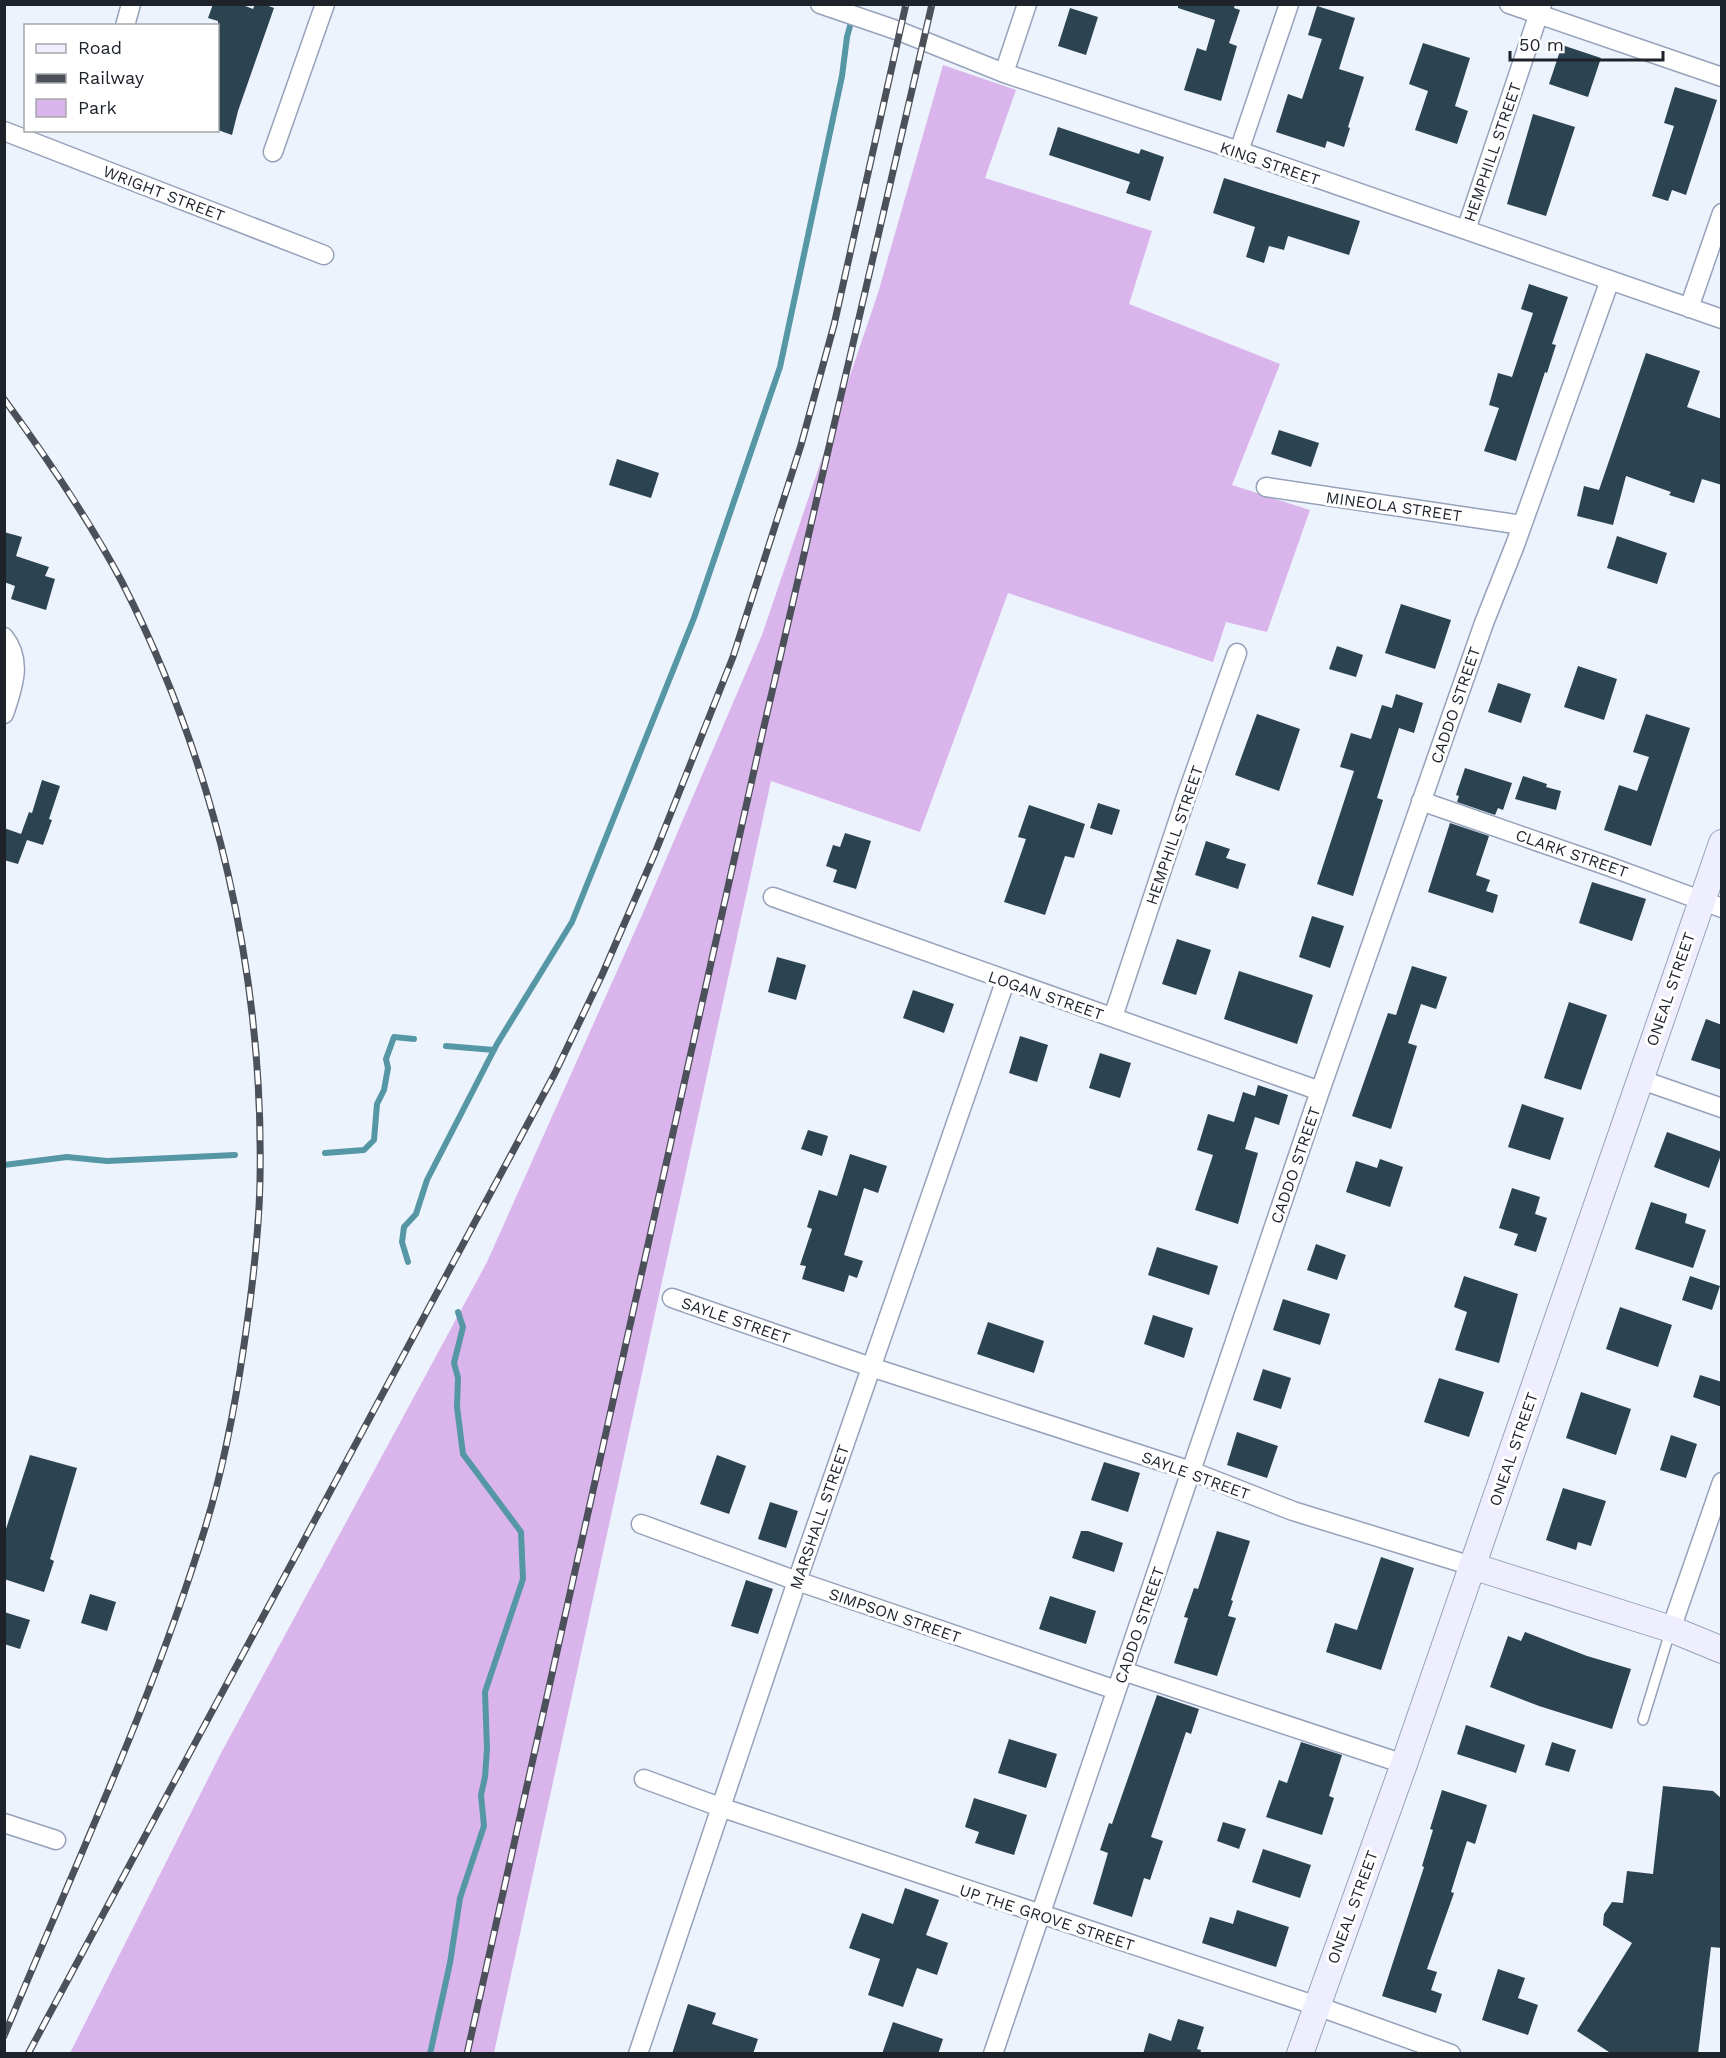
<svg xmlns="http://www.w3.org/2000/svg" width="1726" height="2058" viewBox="0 0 1726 2058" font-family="'Work Sans',sans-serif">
<rect width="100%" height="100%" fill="#edf3fd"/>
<path fill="#d9b5ec" d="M943,65L1016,90L985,178L1152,231L1129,304L1280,364L1232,485L1310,510L1267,632L1226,622L1213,662L1008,593L920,832L771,781L494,2053H70L220,1755L487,1262L643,913L762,635L878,293Z"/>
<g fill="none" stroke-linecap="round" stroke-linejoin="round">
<path stroke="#5697a5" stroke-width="6" d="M446,1046L494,1050
M325,1153L364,1150L374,1140L377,1104L384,1090L388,1068L386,1059L394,1037L414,1039
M4,1165L67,1157L107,1161L235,1155
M408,1262L402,1242L404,1227L416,1214L427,1180L497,1044L572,922L694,618L780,367L842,76L847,37L856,4
M430,2054L450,1963L460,1898L484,1826L481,1795L485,1777L487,1749L485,1692L523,1579L521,1532L463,1454L457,1407L458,1378L454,1363L463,1327L458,1312"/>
</g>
<path fill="#2c4351" d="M213,4H240L253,9L255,4H263L274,8L238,111L232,135L218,130V21L208,18Z
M1178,4H1235L1234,8L1240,10L1229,43L1237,46L1221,101L1184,90L1197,48L1206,51L1215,20L1178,8Z
M1317,6L1355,18L1339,69L1364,77L1348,127L1350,128L1344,147L1327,141L1325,148L1276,132L1288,94L1302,99L1322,39L1308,35Z
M1070,8L1098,17L1086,55L1058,46Z
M1423,43L1470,58L1455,106L1468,111L1457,144L1415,130L1428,91L1409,84Z
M1562,45L1601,58L1588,97L1549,84Z
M1675,87L1717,100L1686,195L1672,190L1668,201L1652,196L1674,126L1664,123Z
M1533,114L1575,127L1546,216L1507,204Z
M1058,127L1139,154L1141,149L1164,157L1150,201L1126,193L1130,182L1049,155Z
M1224,178L1360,221L1349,255L1288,236L1284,250L1269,246L1264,263L1246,257L1255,227L1213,213Z
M1529,284L1568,297L1552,344L1556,345L1547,373L1545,372L1516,461L1484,451L1499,408L1489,405L1498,373L1512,377L1533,313L1521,309Z
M1646,353L1700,371L1687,407L1722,419V485L1702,479L1694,503L1669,495L1671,492L1626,476L1613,525L1577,516L1584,486L1599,490Z
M1279,430L1319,443L1311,467L1271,454Z
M617,459L659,473L651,498L609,485Z
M4,532L22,537L16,556L49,567L45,576L55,579L46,610L11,599L15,586L4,582Z
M1617,536L1667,553L1657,584L1607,568Z
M1401,604L1451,620L1435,669L1385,653Z
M1337,646L1363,655L1356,677L1329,669Z
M1578,666L1617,679L1604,720L1564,707Z
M1498,683L1531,694L1521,723L1488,712Z
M1396,694L1423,703L1414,733L1399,728L1377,798L1383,800L1353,896L1317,884L1354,771L1340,767L1351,733L1371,739L1382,705L1392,708Z
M1257,714L1300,729L1279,791L1235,775Z
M1646,714L1690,728L1651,846L1604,830L1619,785L1637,791L1649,757L1633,752Z
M1465,768L1512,783L1503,810L1498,808L1495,815L1457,802L1459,796L1456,795Z
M1523,776L1547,784L1546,787L1561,791L1556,810L1515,799Z
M42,780L60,786L49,819L52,820L43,845L27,840L18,864L4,860V828L21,834L29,812L32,813Z
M1098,803L1120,810L1112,835L1090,828Z
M1029,805L1085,824L1074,858L1065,856L1045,915L1004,902L1026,839L1018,837Z
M1450,823L1489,836L1476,875L1490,880L1486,891L1498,895L1493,913L1428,892Z
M845,833L871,841L856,889L833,882L837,870L826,866L833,845L840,847Z
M1206,841L1230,849L1226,858L1246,864L1238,889L1195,875Z
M1592,882L1646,899L1632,941L1579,923Z
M1312,916L1344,926L1330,968L1299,957Z
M1177,939L1211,950L1196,995L1162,984Z
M777,957L806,965L796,1000L768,992Z
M1412,966L1447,977L1436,1009L1421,1004L1408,1043L1417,1046L1391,1129L1352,1116L1388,1013L1396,1015Z
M1239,971L1313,995L1297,1044L1224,1019Z
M913,990L954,1004L944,1033L903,1018Z
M1569,1002L1607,1015L1581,1090L1544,1078Z
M1706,1019L1722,1025V1070L1691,1060Z
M1020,1036L1048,1045L1037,1082L1009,1073Z
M1100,1053L1131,1063L1120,1098L1089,1088Z
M1258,1085L1288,1095L1279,1125L1255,1117L1245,1149L1258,1153L1238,1224L1195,1210L1213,1155L1197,1150L1208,1114L1234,1122L1243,1092L1255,1096Z
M1522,1104L1564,1118L1550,1160L1508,1147Z
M808,1130L828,1136L822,1156L801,1149Z
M1667,1132L1722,1152L1709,1188L1654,1167Z
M850,1154L887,1166L878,1193L864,1188L844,1255L863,1261L857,1278L849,1275L844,1292L802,1279L806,1266L800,1265L812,1229L807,1227L819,1190L837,1196Z
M1380,1159L1403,1167L1390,1207L1346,1192L1356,1161L1377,1168Z
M1512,1188L1540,1197L1535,1214L1547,1218L1536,1252L1514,1245L1518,1234L1499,1228Z
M1651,1202L1687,1214L1685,1223L1706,1230L1693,1268L1635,1249Z
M1316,1244L1346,1255L1337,1280L1307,1270Z
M1157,1247L1218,1266L1209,1295L1148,1275Z
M1464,1276L1518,1294L1499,1363L1455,1350L1467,1312L1454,1307Z
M1690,1276L1720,1286L1712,1310L1682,1300Z
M1283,1299L1330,1314L1320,1345L1273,1330Z
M1620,1307L1672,1325L1658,1367L1606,1349Z
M1153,1315L1193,1328L1184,1358L1144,1344Z
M988,1322L1044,1341L1034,1373L977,1354Z
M1263,1369L1291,1378L1281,1409L1253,1400Z
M1700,1375L1722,1382V1407L1693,1397Z
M1439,1378L1484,1392L1469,1437L1424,1422Z
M1581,1392L1631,1409L1616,1455L1566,1438Z
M1237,1432L1278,1446L1267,1478L1227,1465Z
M1671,1435L1697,1444L1686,1478L1660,1470Z
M30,1455L77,1468L50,1559L54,1561L44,1592L4,1579V1535Z
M717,1455L746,1466L729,1514L700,1504Z
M1104,1462L1140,1473L1128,1512L1091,1500Z
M1563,1488L1606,1501L1591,1546L1578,1542L1576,1550L1546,1540Z
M770,1502L798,1511L786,1548L758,1539Z
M1081,1531H1088L1123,1543L1114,1572L1072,1558Z
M1217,1531L1250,1541L1231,1600L1233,1601L1228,1616L1236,1618L1217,1676L1174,1663L1188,1618L1184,1617L1194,1588L1198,1589Z
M1381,1557L1414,1568L1381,1670L1326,1652L1335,1623L1357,1630Z
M746,1580L773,1589L758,1634L731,1626Z
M90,1594L116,1602L107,1631L81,1623Z
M1050,1596L1096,1611L1086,1644L1039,1629Z
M4,1612L30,1620L20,1649L4,1644Z
M1525,1632L1587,1656L1631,1669L1612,1729L1539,1706L1490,1687L1508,1636L1521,1641Z
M1157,1695L1199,1709L1191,1734L1186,1732L1151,1837L1163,1841L1150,1880L1144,1878L1132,1917L1093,1904L1108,1853L1100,1850L1109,1823L1112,1824Z
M1466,1725L1525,1745L1516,1773L1457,1754Z
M1009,1739L1057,1754L1046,1788L998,1773Z
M1301,1742L1342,1755L1329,1796L1334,1798L1322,1835L1266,1817L1279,1780L1287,1783Z
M1552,1742L1576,1750L1569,1772L1545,1765Z
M1663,1786L1713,1791L1722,1799V1948L1711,1947L1698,2054H1612L1577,2031L1632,1943L1603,1925L1604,1914L1612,1902L1623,1903L1627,1871L1653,1874Z
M1442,1790L1487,1805L1475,1844L1467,1841L1451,1892L1454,1893L1427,1969L1437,1972L1431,1990L1442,1994L1436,2013L1382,1996L1424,1867L1422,1866L1433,1830L1430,1829Z
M974,1798L1027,1815L1014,1855L975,1843L979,1832L965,1827Z
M1223,1822L1246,1829L1239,1849L1217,1841Z
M1263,1849L1311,1865L1300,1898L1252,1882Z
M905,1888L939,1900L926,1935L948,1943L937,1975L917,1968L903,2007L868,1995L880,1959L849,1948L862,1913L893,1924Z
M1237,1910L1289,1927L1276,1967L1202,1943L1210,1917L1233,1924Z
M1498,1969L1525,1978L1518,1998L1538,2005L1528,2035L1482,2020Z
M688,2004L716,2013L712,2024L758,2039L753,2054H672Z
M1178,2019L1204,2027L1197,2049L1201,2050L1200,2054H1143L1149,2033L1171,2041Z
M893,2022L943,2039L938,2054H882Z"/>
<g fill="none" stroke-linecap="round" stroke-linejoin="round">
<g stroke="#95a2b9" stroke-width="12">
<path id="lane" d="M1643,1720L1670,1632"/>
</g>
<g stroke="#95a2b9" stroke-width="21">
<path id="street" d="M820,4L899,31L1004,73L1239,151L1722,319
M1509,4L1722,77
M125,26L131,4
M1004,73L1027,4
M4,131L324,255
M1239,151L1289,4
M273,152L325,4
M1466,230L1542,4
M1689,308L1722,213
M1266,487L1522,525
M4,637C23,661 13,687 4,714
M1421,801L1608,866L1722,908
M773,897C955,963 1138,1026 1320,1091
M1113,1017L1186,797L1237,653
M1639,1079L1722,1108
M672,1298L871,1367L1191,1471L1293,1511L1472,1566
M641,1524L797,1581L1116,1690
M1671,1629L1722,1482
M1123,1671L1404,1764
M644,1779L720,1807L1317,2006L1451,2054
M4,1823L56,1840
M638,2054L797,1581L1005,982
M993,2054L1320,1091L1484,623L1515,545L1610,280"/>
</g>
<g stroke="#95a2b9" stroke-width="28">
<path id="secondary" d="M1472,1566L1671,1629L1722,1650
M1300,2054L1404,1764L1722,843"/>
</g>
<use href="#lane" stroke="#fff" stroke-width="9"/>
<use href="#street" stroke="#fff" stroke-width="18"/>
<use href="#secondary" stroke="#efeefe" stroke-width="26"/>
<g stroke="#4b5059" stroke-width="7">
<path id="rail" d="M4,399C47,458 88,518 122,582C216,766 264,974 260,1180C259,1236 252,1291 244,1345C235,1406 224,1466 206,1525C153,1700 74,1867 4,2036
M28,2054L555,1073L602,975L655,853L733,657L801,445L834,325L906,4
M467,2054L762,735L932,4"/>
</g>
<use href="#rail" stroke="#fff" stroke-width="4.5" stroke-dasharray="14" stroke-linecap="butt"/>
</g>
<g text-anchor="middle" stroke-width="6" stroke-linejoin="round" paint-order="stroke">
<g font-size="16" fill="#1d222b" stroke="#fff">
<text transform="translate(1492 152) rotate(-71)" y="6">HEMPHILL STREET</text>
<text transform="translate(1270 163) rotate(19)" y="6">KING STREET</text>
<text transform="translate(164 193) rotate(21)" y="6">WRIGHT STREET</text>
<text transform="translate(1394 506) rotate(8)" y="6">MINEOLA STREET</text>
<text transform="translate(1455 705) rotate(-71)" y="6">CADDO STREET</text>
<text transform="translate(1174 835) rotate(-71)" y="6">HEMPHILL STREET</text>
<text transform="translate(1572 853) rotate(19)" y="6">CLARK STREET</text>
<text transform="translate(1670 989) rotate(-71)" y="6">ONEAL STREET</text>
<text transform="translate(1046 995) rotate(19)" y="6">LOGAN STREET</text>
<text transform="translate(1295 1165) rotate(-71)" y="6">CADDO STREET</text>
<text transform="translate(736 1320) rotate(19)" y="6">SAYLE STREET</text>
<text transform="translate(1513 1449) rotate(-71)" y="6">ONEAL STREET</text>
<text transform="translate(1196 1475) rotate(20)" y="6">SAYLE STREET</text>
<text transform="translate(819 1517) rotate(-71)" y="6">MARSHALL STREET</text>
<text transform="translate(895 1615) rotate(19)" y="6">SIMPSON STREET</text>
<text transform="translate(1139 1625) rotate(-71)" y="6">CADDO STREET</text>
<text transform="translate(1352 1907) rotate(-70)" y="6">ONEAL STREET</text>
<text transform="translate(1047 1917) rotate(18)" y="6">UP THE GROVE STREET</text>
</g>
</g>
<rect width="1726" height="2058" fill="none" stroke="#1d222b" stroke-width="12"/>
<rect x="24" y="24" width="195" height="108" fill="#ffffff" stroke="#a5a7aa" stroke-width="1.5"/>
<rect x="36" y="44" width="30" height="9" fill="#efeefe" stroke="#a5a7aa" stroke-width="1.5"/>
<text x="78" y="54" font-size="18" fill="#1d222b">Road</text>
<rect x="36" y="74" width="30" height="9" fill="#4b5059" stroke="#a5a7aa" stroke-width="1.5"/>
<text x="78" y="84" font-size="18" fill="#1d222b">Railway</text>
<rect x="36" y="99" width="30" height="18" fill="#d9b5ec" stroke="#a5a7aa" stroke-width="1.5"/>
<text x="78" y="114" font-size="18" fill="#1d222b">Park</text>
<path d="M1510 51v9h153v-9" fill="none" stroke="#1d222b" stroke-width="3"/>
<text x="1519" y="51" font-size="18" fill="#1d222b" stroke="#ffffff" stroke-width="4.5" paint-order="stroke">50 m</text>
</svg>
